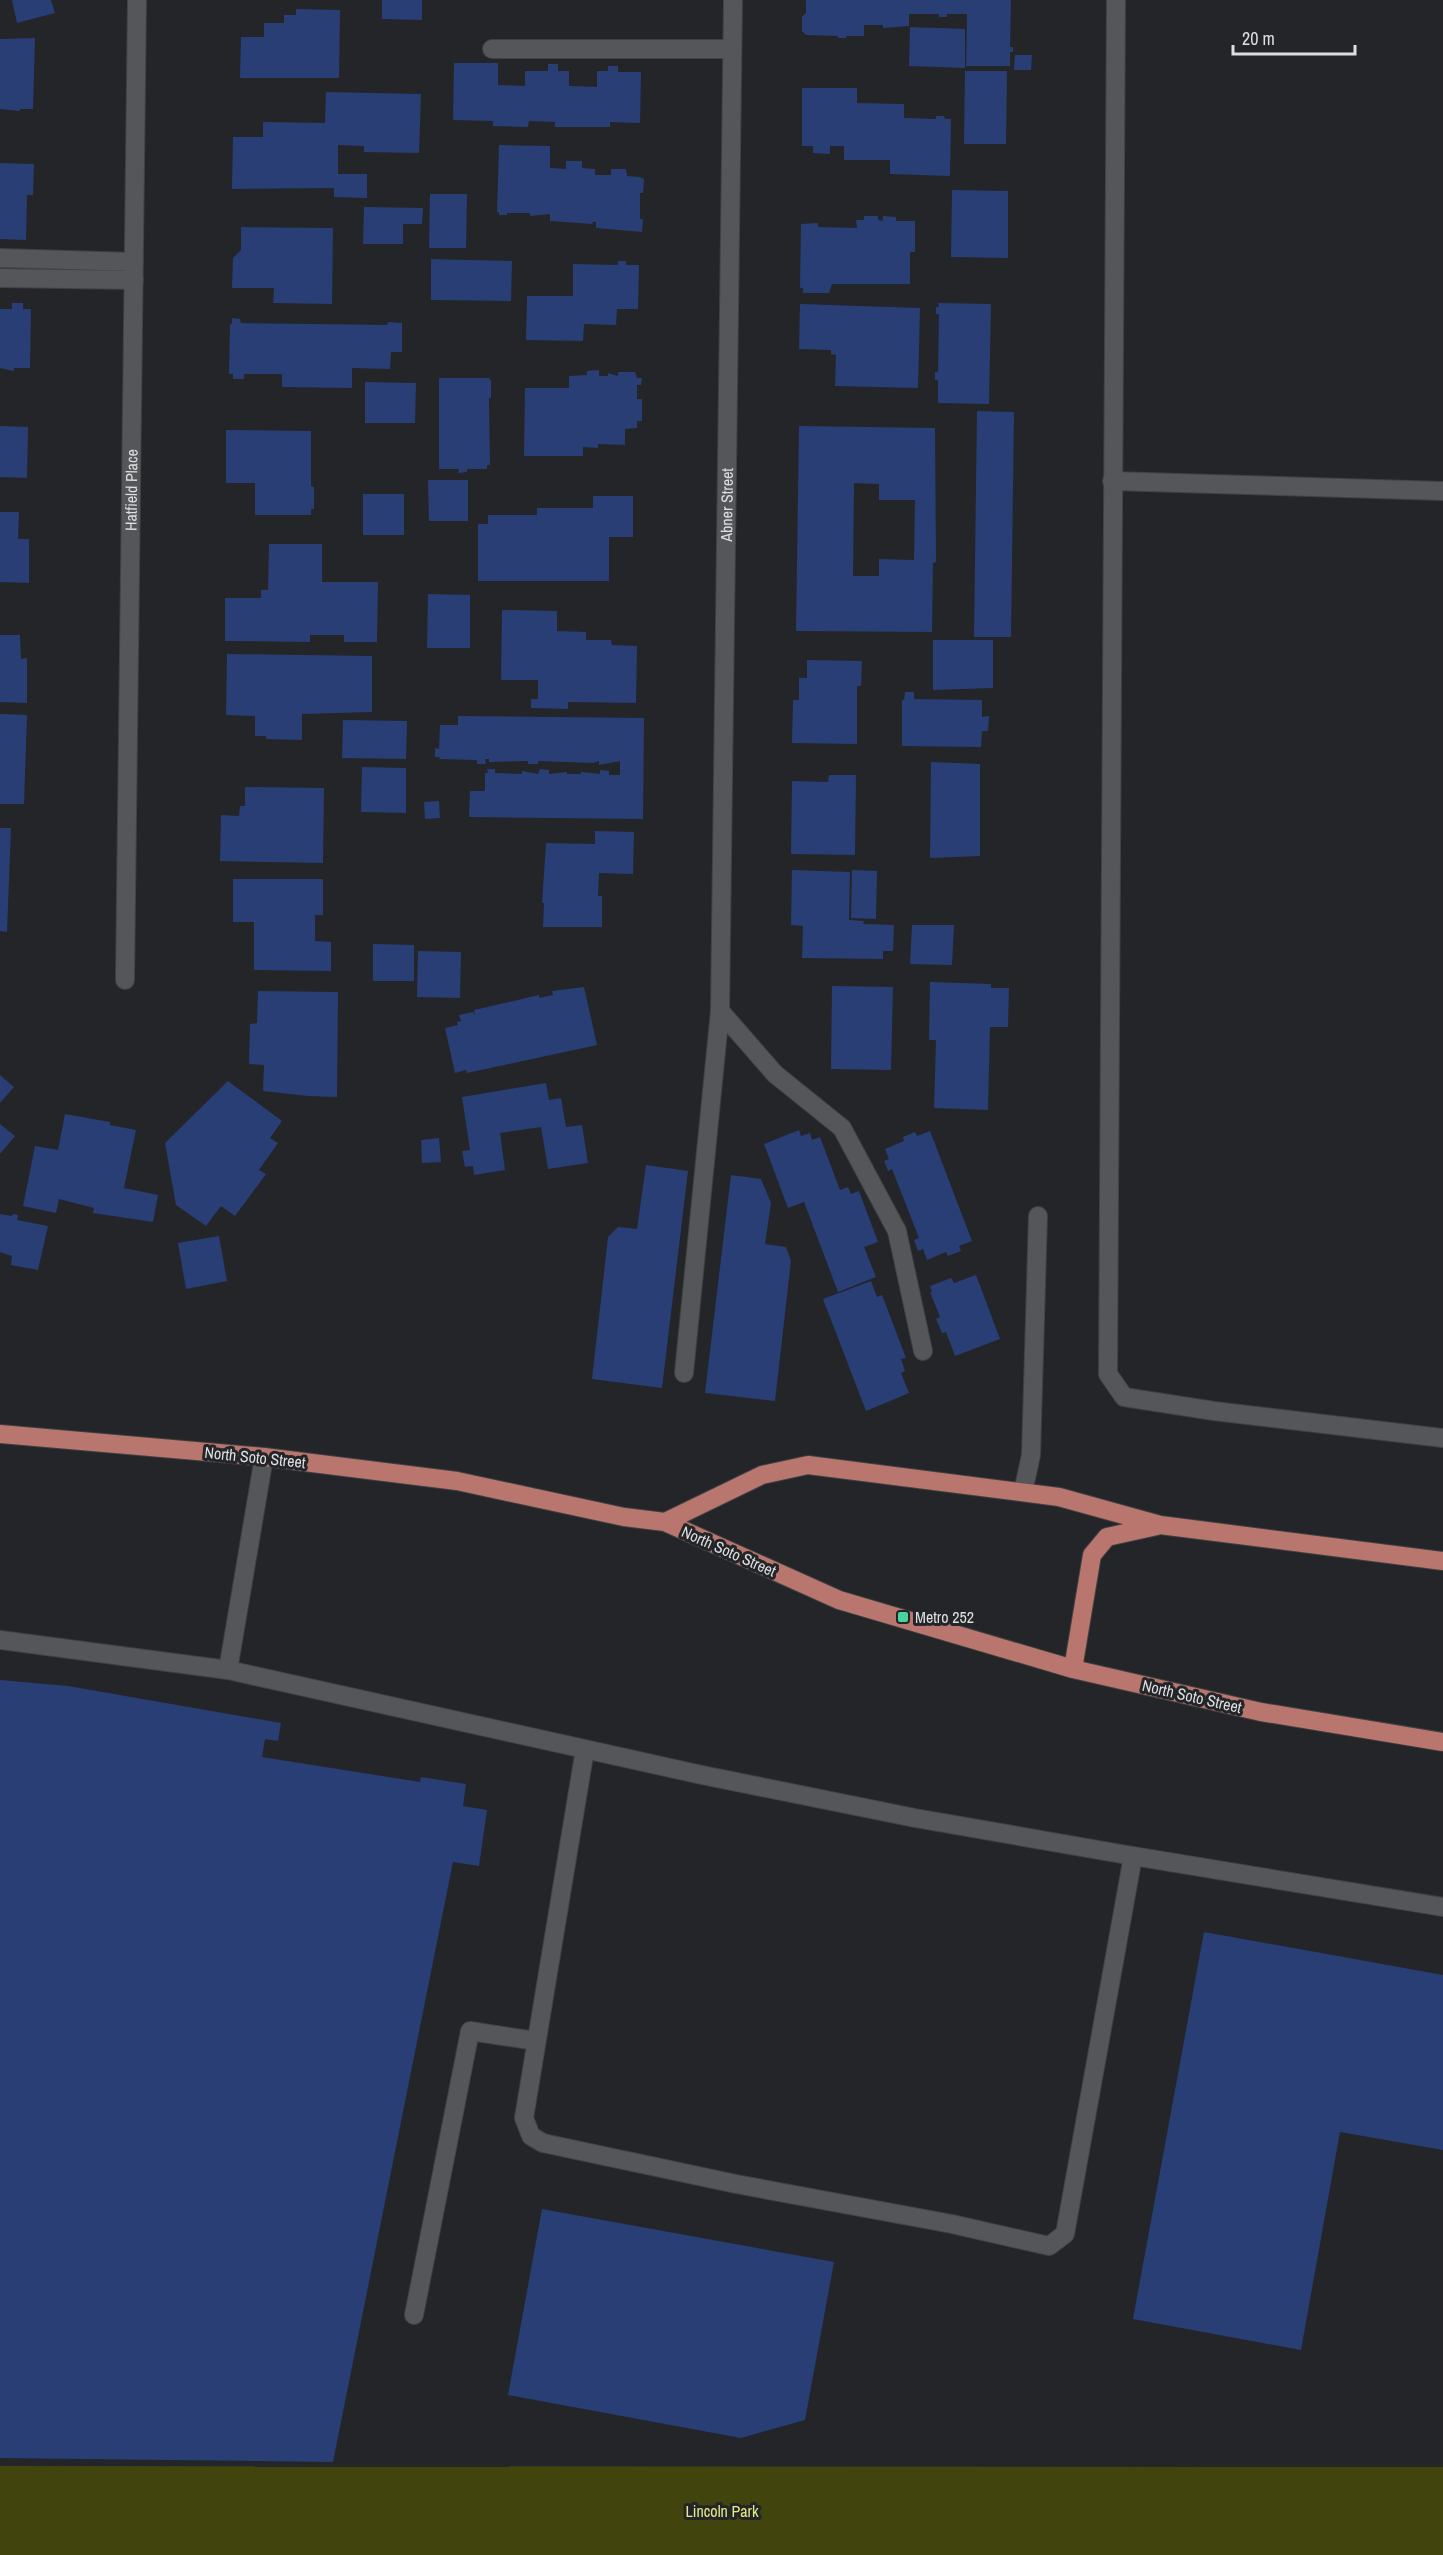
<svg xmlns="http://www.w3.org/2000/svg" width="1443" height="2555" viewBox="0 0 1443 2555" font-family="'Archivo Narrow',sans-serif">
<rect width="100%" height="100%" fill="#242528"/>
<path fill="#41450d" d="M0,2466L1443,2467V2555H0Z"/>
<path fill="#283e75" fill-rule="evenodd" d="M12,0H51L55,13L17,23Z
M382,0H422V20L382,19Z
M806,0H1011L1010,47H1013V52H1010V66H966L967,14H947V17H939V14H909V26L883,28V25H864V36H846L847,38H838V36L806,35L802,31V17L806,13Z
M296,9L340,10L339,78H240L241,37H264V23H284V15H296Z
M910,27L965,29V68L909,66Z
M35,38L33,109H20V111L0,109V39Z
M1015,55H1032L1031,70H1014Z
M454,63H498V85L525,86V71H548V64H558V71H569V86L597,87V71H608V66H618V72H641L640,123L610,122V127H555V122L529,121L528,127L493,126V121L453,120Z
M965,71H1007L1006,144H964Z
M802,88H857V103L904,104V118L936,119V116H944L945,119H951L950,176L890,174V160H844V146H830V154L813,153V146H802Z
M326,92L421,94L419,153L364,152V146L338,145V174H367V198L334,197V188L232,189L233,137H263V122L325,123Z
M499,145L550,146V168L566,169V161H582V168L595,169V175H611V169H626L627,176L640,177L644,179L643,193H640V219H643L642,232L596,228V222H592L593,224L550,221V214L530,216V213H507V215H499V212L497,213Z
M0,163L34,164L33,195H27L26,240L0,239Z
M952,190L1008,191V258L951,257Z
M430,194H467L466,248H429Z
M364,207L423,208L422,224H403V244H363Z
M864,216H878V220L883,221V216L896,217V221H915V252H910V284H832L829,293H803V288H800L801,224L818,223V227L857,228L856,220H864Z
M241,227L333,228L332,304L273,303L274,288H232L233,258L241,250Z
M431,259L512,261L511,301L431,300Z
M618,261H626V265H639L638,309H617L616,325L584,324L583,341L526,340L527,296H573V264L618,265Z
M12,303H23V309H31L30,368H14V371L0,368V309H12Z
M938,303L991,304L989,404L938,403V380H935V372H938L939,314H936V307H939Z
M800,304L920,308L918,388L835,386L836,355L831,354V350L799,349Z
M232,318L240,319L241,323L387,325L388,322L402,323V352H391L390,369L352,368V388L282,387V374H244V379H233V374H229L230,324H232Z
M599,370V376H608V373L618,376V372H635L637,378H642L641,385H637V399H642V421H637V428L625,429V445L598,444V448L583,447V456H524L525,388H569V376L587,375V371Z
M439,378H489L491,381V398H489L490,465H487V469H467V472L458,473L459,469H439Z
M365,382L416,383L415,423H365Z
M977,411L1014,412L1011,637H974Z
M0,426L28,427L27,478L0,477Z
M799,426L935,428L936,562L933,563L932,632L796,631ZM854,483L879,484V500H915L914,560L879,559V576H853Z
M226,430L311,431V486L314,487V509H311V515H255V483H226Z
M428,480H468V521H429Z
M363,494H404V535H363Z
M593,496H633V537H609V581H478V524H488V515H537V508H593Z
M0,512H19L18,539H29V583L0,582Z
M269,544H322V582H378L377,642H344V635H310V642L225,641V598H261V590H268Z
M428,594L470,595V648H427Z
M502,610L557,611V631L586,632V640H611L612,645L637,646L636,703L568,702V709L531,708V699H538V680H501Z
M0,635H20L21,659L27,658V703L0,702Z
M933,640H993V688L933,690Z
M227,654L372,656V712L302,714V740L266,739V736H255V716L226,715Z
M807,660L862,661L861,686H857V744L792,743L793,700H799V678H807Z
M905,692H914V699L982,700V717L989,716L988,731H982L981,747L902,746V700H904Z
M0,714L27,715L24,804H0Z
M458,716L644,718L643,819L469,817L470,791H485V773H488L487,769H495V773L522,774V771L538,774L540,769L549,770V774L567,772V774H581V772L600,774V770L609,771V775H620V761L599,765V761L593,763L538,761V764H528V761L489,762V759H485L486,764H477V760L439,759L440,757H435V748L439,749L440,725H458Z
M343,720L407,721L406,759L342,758Z
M931,762L980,764V856L930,858Z
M362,767L406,768V813L361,812Z
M829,775H856L855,855L791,854L792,781L828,782Z
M245,787L324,788L323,863L220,861L221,815L239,816L240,806H245Z
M439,801L440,818L425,819L424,802Z
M0,828H11L7,932L0,931Z
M595,831L634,832L633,874L599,873L598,896H602V927H543L544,903H542L546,843L595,844Z
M792,870L850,872L849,920L864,921L863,924L894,925L893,951H883V959L802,958L803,926L791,925Z
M852,870L877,871L876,919L851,918Z
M233,879H323V915H315V941L331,942V971L254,970V922H233Z
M912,925H954L952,965L910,964Z
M373,944L414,945V981H373Z
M418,951L461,952L460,998L417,997Z
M930,982L991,984V988H1009L1008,1027H990L988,1110L934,1108L936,1040H929Z
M832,986L893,987L891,1070L831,1069Z
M584,987L597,1045L467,1073L466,1070L455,1073L445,1028L458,1025L457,1022L461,1021L459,1015L473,1012L475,1016L474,1010L539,995V998L553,995L552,991Z
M258,991L338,992L337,1097L308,1096L263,1091L264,1065L249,1064L250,1024L257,1023Z
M0,1075L14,1087L0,1103Z
M228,1081L282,1121L270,1138L278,1143L259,1170L266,1174L235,1216L221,1206L206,1226L176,1205L165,1143Z
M546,1083L549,1100L561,1098L566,1127L582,1125L588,1163L548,1169L541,1127L500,1133L505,1170L474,1175L473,1166L465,1167L462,1151L470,1150L462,1097Z
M65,1114L110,1122V1125L136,1130L124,1188L158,1195L153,1222L93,1213L94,1208L59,1199L56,1213L23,1206L35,1146L58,1150Z
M0,1124L15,1136L0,1154Z
M799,1130L801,1136L810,1133L812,1140L820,1137L840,1190L848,1187L851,1194L859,1191L878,1242L864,1247L876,1277L838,1292L804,1202L788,1208L764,1144Z
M930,1131L972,1241L959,1246L961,1251L948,1256L946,1252L927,1260L923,1249L918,1251L914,1240L919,1238L892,1169L888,1171L884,1161L889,1159L885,1149L904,1141L903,1137L915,1132L917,1136Z
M439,1138L441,1162L422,1163L421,1140Z
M646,1165L688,1171L662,1388L592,1379L608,1237L618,1227L637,1229Z
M731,1175L761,1179L771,1203L765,1244L786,1247L791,1261L775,1401L705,1393Z
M0,1214L12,1216L13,1214L18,1215L17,1220L48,1226L38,1270L11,1265L12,1256L0,1252Z
M219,1236L227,1281L186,1289L178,1243Z
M976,1275L1000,1339L955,1356L946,1332L942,1333L936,1319L940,1317L930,1292H932L930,1286L951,1278L954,1283Z
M871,1281L877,1297L882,1295L906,1358L901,1359L905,1371L901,1373L909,1393L866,1411L823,1299Z
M0,1680L68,1686L281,1723L278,1741L265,1739L262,1757L420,1782L421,1777L466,1784L463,1806L487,1810L479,1866L453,1862L333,2462L0,2458Z
M1204,1932L1443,1975V2150L1340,2132L1301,2350L1133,2319Z
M542,2209L834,2262L805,2420L741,2438L508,2395Z"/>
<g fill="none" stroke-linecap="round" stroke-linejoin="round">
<g stroke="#404142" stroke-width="20">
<g id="minor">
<path d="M1116,0L1108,1374L1124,1397L1214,1411L1443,1438"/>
<path d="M492,49H732"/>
<path d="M0,258L134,262"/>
<path d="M0,278L134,280"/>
<path d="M1112,481L1443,491"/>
<path id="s1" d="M125,980L137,0"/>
<path d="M720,1011L775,1074L842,1128L897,1231L923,1351"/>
<path id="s2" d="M684,1373L720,1011L733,0"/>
<path d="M1023,1492L1031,1455L1038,1216"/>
<path d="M0,1640L228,1670L702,1775L915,1818L1133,1856L1065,2234L1049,2246L952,2224L736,2184L543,2143L531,2136L524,2118L585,1749"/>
<path d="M228,1670L264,1457"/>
<path d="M1133,1856L1443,1907"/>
<path d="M414,2315L470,2031L536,2041"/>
</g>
</g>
<g stroke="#404142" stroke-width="20">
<path id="major" d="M0,1434L264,1457L457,1481L624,1517L665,1522L839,1600L1073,1669L1261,1712L1443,1742
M665,1522L762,1475L808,1465L1059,1497L1160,1525L1443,1561
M1073,1669L1092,1555L1107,1537L1157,1526"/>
</g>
<use href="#minor" stroke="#555659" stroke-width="18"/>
<use href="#major" stroke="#b9766e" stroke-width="18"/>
</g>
<rect fill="#47d49d" stroke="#242528" stroke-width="2" x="897" y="1611" width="12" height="12" rx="3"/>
<g text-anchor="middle" stroke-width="6" stroke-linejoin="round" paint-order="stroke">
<g font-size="16" fill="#dddedf" stroke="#242528">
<text dy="6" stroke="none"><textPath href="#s1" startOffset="490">Hatfield Place</textPath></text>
<text dy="6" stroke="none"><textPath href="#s2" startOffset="870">Abner Street</textPath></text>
<text transform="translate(255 1457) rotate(6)" y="6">North Soto Street</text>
<text transform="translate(729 1551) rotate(24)" y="6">North Soto Street</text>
<text transform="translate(1192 1696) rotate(13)" y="6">North Soto Street</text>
</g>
<g font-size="16" fill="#dddedf" stroke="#242528" text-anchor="start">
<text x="915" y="1623">Metro 252</text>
</g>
<g font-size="16" fill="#e1ed85" stroke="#242528">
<text x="722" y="2517">Lincoln Park</text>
</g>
</g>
<path d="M1233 45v9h122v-9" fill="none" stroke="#dddedf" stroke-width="3"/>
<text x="1242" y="45" font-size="18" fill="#dddedf" stroke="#242528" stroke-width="4.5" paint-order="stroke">20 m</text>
</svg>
